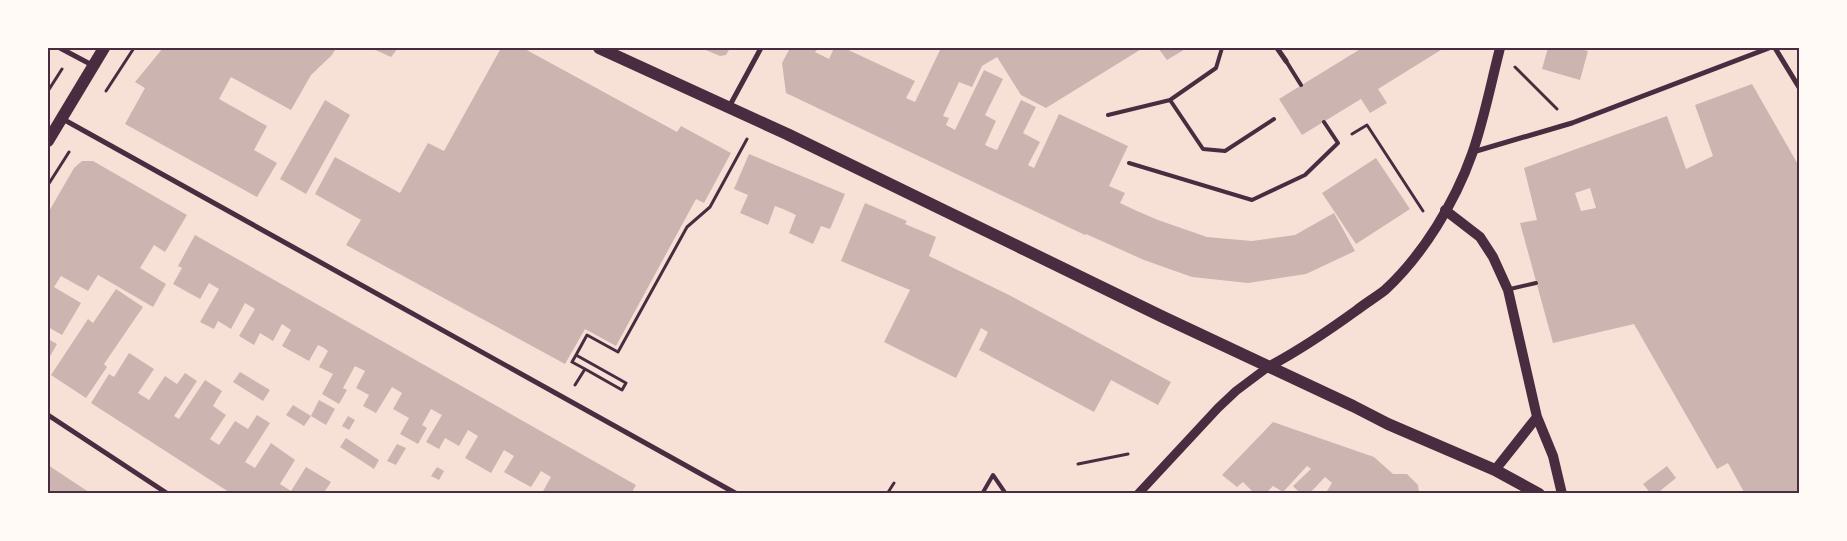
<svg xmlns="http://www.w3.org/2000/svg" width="1847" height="541" viewBox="0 0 1847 541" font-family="Mulish,sans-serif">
<rect width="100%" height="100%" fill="#f7e1d7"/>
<path fill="#ccb4b1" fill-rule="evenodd" d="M163,48H336L332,55L311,75L291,110L231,77L219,99L267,126L254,150L277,163L257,197L125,124L145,88L135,82Z
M371,48H398L391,57Z
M501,48H523L677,132L681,126L731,153L704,203L696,199L616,346L585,329L565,364L346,245L361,220L315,194L335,157L400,193L428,143L444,151Z
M701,48H730L726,55L720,56Z
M790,48H818L815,52L829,59L834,48H844L915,81L906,98L915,102L941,48H1143L1046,108L1021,95L997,57L982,66L972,87L959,82L943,116L949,118L946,125L955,130L984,70L1003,79L985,115L996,121L985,145L989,147L997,150L1021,100L1036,107L1023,133L1040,142L1028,165L1034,168L1059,114L1128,146L1109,186L1125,193L1120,203L1137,211L1158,220L1207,237L1252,241L1295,235L1334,213L1355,251L1306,274L1248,283L1192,277L1144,260L1086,234L1085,235L786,93L782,63Z
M1158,48H1187L1167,60Z
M1362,48H1444L1378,89L1387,103L1370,113L1361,99L1302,135L1279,99Z
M1548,48H1575L1588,51L1580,80L1542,69Z
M1752,84L1800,168V494H1745L1728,463L1717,469L1634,324L1553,343L1520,223L1537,220L1524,168L1667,116L1686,169L1713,156L1695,105ZM1590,188L1596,208L1581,211L1575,193Z
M325,100L350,115L306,194L280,179Z
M749,154L845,194L830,229L821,226L813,244L789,233L796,215L783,209L775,206L768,225L740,213L748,195L734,189Z
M1376,158L1410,209L1356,244L1322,193Z
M82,161H93L187,215L165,252L154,245L140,268L166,284L153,307L98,275L88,291L61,276L54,287L81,303L62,335L48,327V213L74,168Z
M865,203L907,221L905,224L936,237L929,256L1009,295L1171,382L1158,405L1111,380L1094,412L979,350L988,332L981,328L956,378L884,342L910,290L841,261Z
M195,235L636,485L631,494H580L577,491L576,494H543L542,493L551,477L541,471L531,487L518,480L504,472L514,456L504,450L491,473L465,458L478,436L468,430L459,446L445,438L439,449L426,442L442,415L431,409L422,425L427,428L418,444L400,434L409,418L393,409L402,393L392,387L376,413L363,406L369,395L356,388L365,371L355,366L343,388L347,390L339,404L322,394L333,374L319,367L328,351L324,348L318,345L309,361L282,346L291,330L282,324L273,341L260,333L254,345L239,336L255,309L245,303L231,329L218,321L214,329L200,322L219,289L209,283L200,299L173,284L182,268L178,266Z
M116,289L143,307L104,364L107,367L86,398L51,375L88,319L93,323Z
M48,339L57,344L48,360Z
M129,353L154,369L138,393L149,400L165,376L177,384L185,373L197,381L174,416L179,419L205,380L222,391L213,406L226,415L210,439L219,445L235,421L248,429L257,415L270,423L245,462L255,468L271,443L295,460L280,484L291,491L306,467L331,482L323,494H232L91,403L109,374L114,377Z
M240,372L270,390L263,401L233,382Z
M319,400L335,409L326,425L311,416Z
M293,405L311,416L304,426L286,415Z
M348,416L355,420L349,430L342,426Z
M1273,422L1374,457L1393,474H1407L1418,485L1419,494H1325L1332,483L1325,477L1309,494H1301L1293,486L1311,469L1307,466L1283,492L1273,486L1265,494H1255L1243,482L1237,487L1222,475Z
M346,438L379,460L374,469L340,447Z
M397,444L406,448L396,465L387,461Z
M48,465L69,479L92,494H48Z
M1667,466L1676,478L1660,491L1662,494H1651L1643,484Z
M437,467L444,471L439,480L431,476Z"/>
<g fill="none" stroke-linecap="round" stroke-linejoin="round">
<path stroke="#4a2c40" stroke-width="3" d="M1515,67L1557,109
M48,91L62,69
M106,91L134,48
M1352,134L1367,125L1423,211
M48,185L69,152
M576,355L572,362L585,369
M575,385L585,369L622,390L626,383L576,355L587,335L618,352L687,227L710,207L747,139
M1078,464L1128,454
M887,494L894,483"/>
<path stroke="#4a2c40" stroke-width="4" d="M1286,61L1301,85
M1170,100L1203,149L1225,151L1274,119
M1108,115L1170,100L1216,68L1222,48
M1129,163L1252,200L1305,175L1338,143L1324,122
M1510,289L1536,283
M982,494L993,475L1006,494"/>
<path stroke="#4a2c40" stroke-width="5" d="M60,48L92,65
M1277,48L1286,61
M1775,48L1800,89
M729,107L761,48
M61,118L737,494
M1473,152L1572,123L1769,48
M48,415L168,494"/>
<path stroke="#4a2c40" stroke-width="9" d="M1138,494L1218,408L1236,391L1268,367"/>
<path stroke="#4a2c40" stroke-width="10" d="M1445,210L1480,237L1493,257L1508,290L1537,417L1553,456L1562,494
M1268,367C1300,350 1328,331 1357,310C1366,303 1376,297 1385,290C1423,255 1455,202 1472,154C1484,120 1491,83 1500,48
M1495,470L1537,417"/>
<path stroke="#4a2c40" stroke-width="12" d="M599,48L787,134L1163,317L1353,406L1388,424L1495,470L1539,494
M48,141L104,48"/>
</g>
<rect width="1847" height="541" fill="none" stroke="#fffaf5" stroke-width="98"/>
<rect x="49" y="49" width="1749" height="443" fill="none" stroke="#4a2c40" stroke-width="2"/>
</svg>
